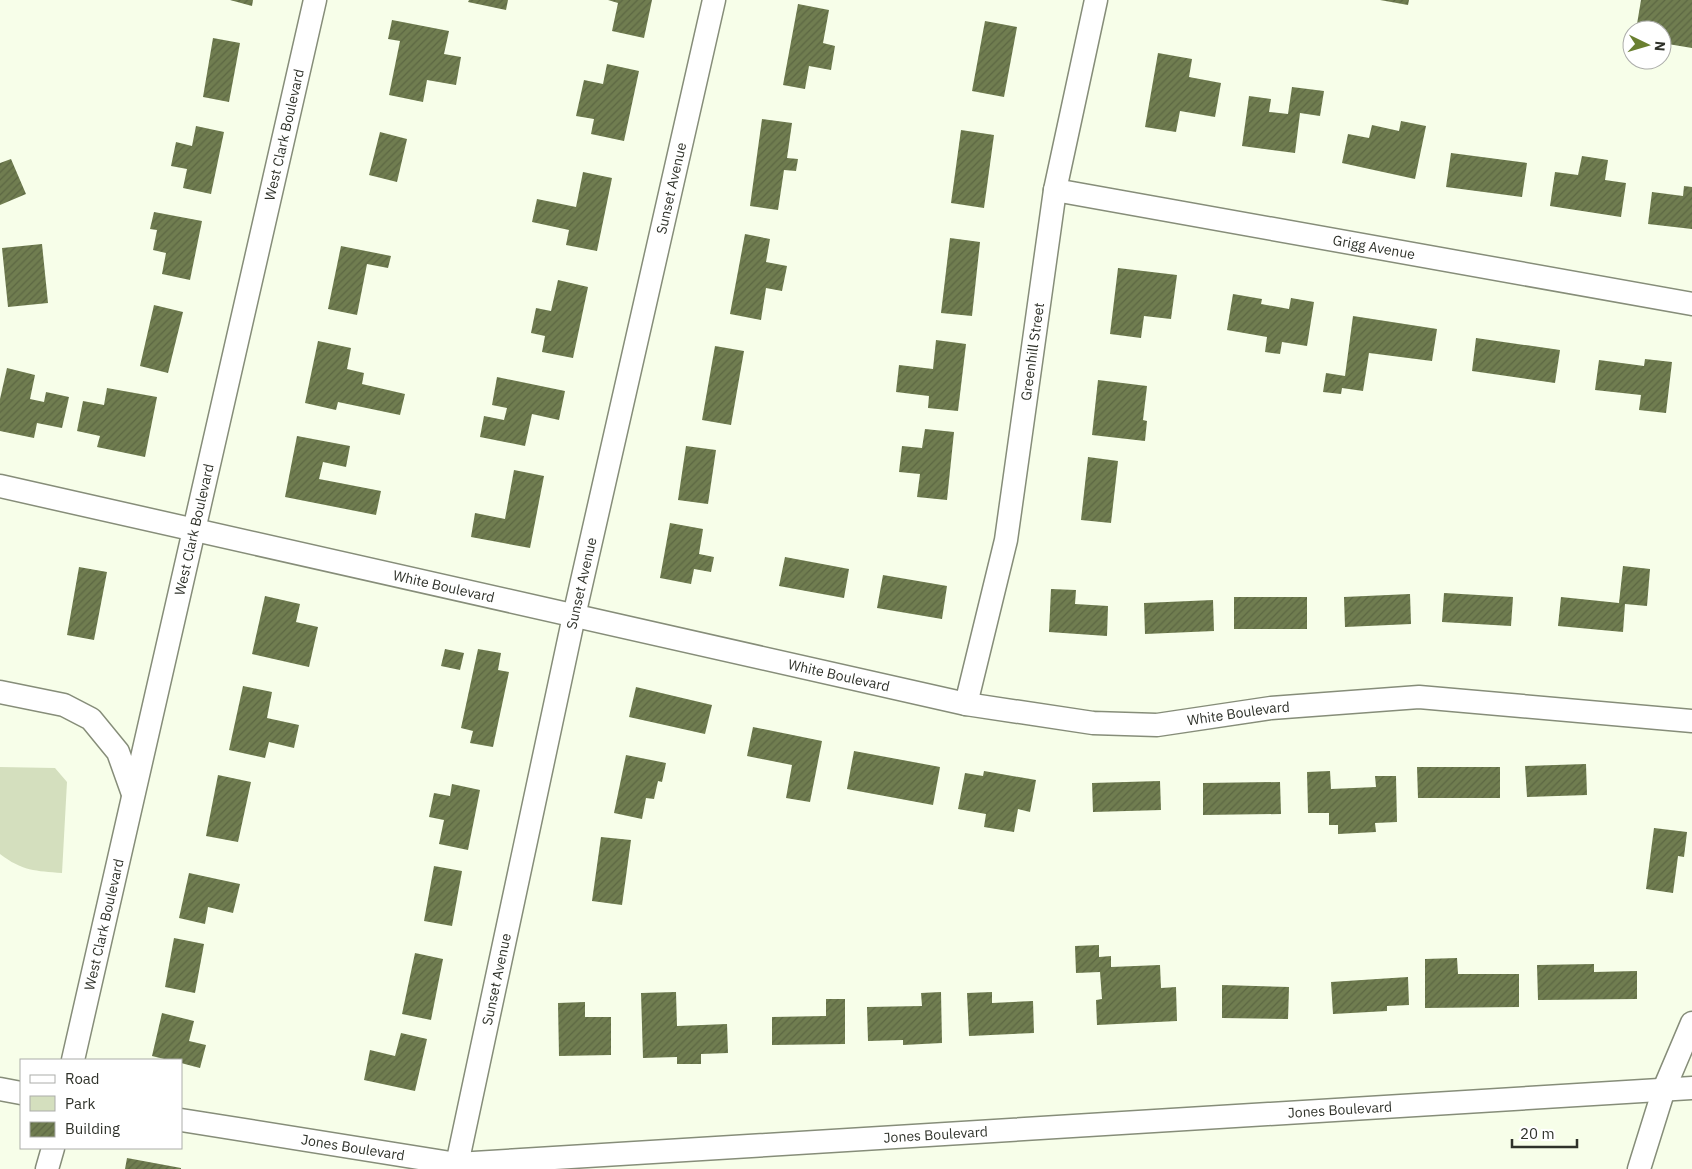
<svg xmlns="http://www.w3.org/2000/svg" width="1692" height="1169" viewBox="0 0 1692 1169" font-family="'IBM Plex Sans',sans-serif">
<defs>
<pattern id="building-hatch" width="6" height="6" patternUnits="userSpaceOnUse" patternTransform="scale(1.25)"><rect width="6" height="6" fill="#707d50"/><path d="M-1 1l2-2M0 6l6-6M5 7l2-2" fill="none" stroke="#5c6743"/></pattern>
</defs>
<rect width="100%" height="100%" fill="#f7fee9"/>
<path fill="#d4dfbe" d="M0,767L55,768L67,782L62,873C36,871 22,871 0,854Z"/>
<path fill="url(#building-hatch)" d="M230,0H253L252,6Z
M469,0H508L506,10L468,2Z
M608,0H652L644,38L612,31L618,3Z
M1380,0H1409L1408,5Z
M1641,0H1692V48L1662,43V30H1636Z
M798,4L829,10L823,43L835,46L831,70L809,66L805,89L783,85Z
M392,20L449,31L444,54L461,57L456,85L427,80L423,102L389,95L400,41L388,39Z
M985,21L1017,27L1004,97L972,91Z
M213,38L240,43L229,102L203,97Z
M1158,53L1192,59L1189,77L1221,83L1215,117L1180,111L1176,132L1145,127Z
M607,64L639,71L624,141L591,134L594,119L576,116L584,80L603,84Z
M1292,87L1324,91L1320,116L1300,113L1295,153L1242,146L1249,96L1271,99L1269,112L1288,114Z
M762,119L792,123L787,158L798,159L796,171L784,170L778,210L750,206Z
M1401,121L1426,126L1415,179L1342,163L1348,134L1369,138L1372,125L1399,131Z
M196,126L224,132L211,194L183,188L187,169L171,166L176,142L192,146Z
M961,130L994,135L984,208L951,203Z
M380,132L407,139L397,182L369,175Z
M1451,153L1527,163L1522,197L1446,187Z
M1582,156L1608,160L1605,180L1626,183L1621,217L1550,206L1555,172L1578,175Z
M11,159L26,194L0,205V163Z
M583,172L612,178L597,251L566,245L569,230L532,222L537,199L576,207Z
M1684,186L1692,187V229L1648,224L1652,192L1683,196Z
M154,212L202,221L190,280L162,274L166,253L153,250L157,230L150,229Z
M745,234L770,239L766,262L787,266L782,291L766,288L761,320L730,314Z
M950,238L980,242L972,316L941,313Z
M42,244L48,303L8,307L2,248Z
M341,246L391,256L388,268L367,264L357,315L328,309Z
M1118,268L1177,275L1171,319L1144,316L1141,338L1110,334Z
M558,280L588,287L573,358L542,352L545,336L531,333L536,308L551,311Z
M1233,294L1262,299L1261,304L1289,309L1291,298L1314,302L1307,346L1282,342L1280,354L1265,352L1267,337L1227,330Z
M154,305L183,312L168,373L140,366Z
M1353,316L1437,329L1432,361L1369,353L1363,391L1342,388L1341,394L1323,392L1326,373L1345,376Z
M1476,338L1560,350L1555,383L1472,371Z
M936,340L966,344L958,411L928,408L929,396L896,392L899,365L933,369Z
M318,341L351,348L347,369L364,373L362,384L405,394L400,415L338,402L336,410L305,403Z
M715,346L744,351L731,425L702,420Z
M1645,359L1672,362L1666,413L1639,410L1641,395L1595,390L1599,360L1644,366Z
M7,368L35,375L30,399L44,402L46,392L69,397L62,428L37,423L34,438L0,431V399Z
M497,377L565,391L559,420L532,414L525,446L480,437L484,416L504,420L507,408L492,405Z
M1098,380L1147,386L1143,420L1147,421L1145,441L1092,435Z
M107,388L157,397L145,457L97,447L100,436L77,431L83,401L104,405Z
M925,429L954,432L947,500L917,497L920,474L899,472L902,446L922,448Z
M297,436L350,446L346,467L323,462L319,479L381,491L376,515L285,497Z
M686,446L716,450L708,504L678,500Z
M1088,457L1118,461L1111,523L1081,520Z
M514,470L544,476L530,548L471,537L475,513L505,519Z
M670,523L703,529L699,554L714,557L711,572L694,569L691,584L660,578Z
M785,557L849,569L844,598L779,586Z
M1623,566L1650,569L1647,606L1625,604L1623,632L1558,626L1561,597L1619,603Z
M79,567L107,572L94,640L67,635Z
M883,575L947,586L942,619L877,608Z
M1051,589L1076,590L1075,604L1108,606L1107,636L1049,632Z
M1444,593L1513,597L1511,626L1442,622Z
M1410,594L1411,624L1345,627L1344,597Z
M265,596L300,604L296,622L318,627L309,667L252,654Z
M1234,597H1307V629H1234Z
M1213,600L1214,631L1145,634L1144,603Z
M445,649L464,653L460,670L441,666Z
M478,649L501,653L498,670L509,672L493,747L470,743L473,731L461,728Z
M243,686L272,692L267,718L299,725L294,748L269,742L265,758L229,750Z
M636,687L712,705L705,734L629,717Z
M753,727L822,741L810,802L786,798L792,765L747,756Z
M854,751L940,767L933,805L847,789Z
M626,755L666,763L662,782L658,781L654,799L646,798L642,819L614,813Z
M1586,764L1587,795L1527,797L1525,766Z
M1417,767H1500V798H1418Z
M984,771L1036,780L1030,812L1018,809L1014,832L984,827L986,814L958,809L965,773L983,776Z
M1330,771L1331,789L1376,787L1375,776H1396L1397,822L1375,823L1376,832L1338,834V825H1329V813H1308L1307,772Z
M218,775L251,782L238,842L206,836Z
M1160,781L1161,810L1093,812L1092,783Z
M1280,782L1281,814L1203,815V783Z
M452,784L480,790L468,850L439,844L444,820L429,817L434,793L450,796Z
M1654,828L1687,832L1684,857L1678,856L1673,893L1646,889Z
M601,837L631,840L622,905L592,901Z
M434,866L462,871L452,926L424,921Z
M189,873L240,884L233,913L208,907L205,924L179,918Z
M174,938L204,944L195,993L165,987Z
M1099,945V957L1111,956V967L1160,965L1161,988L1176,987L1177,1021L1097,1025L1096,1000L1102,999L1100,972L1076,973L1075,946Z
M415,953L443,959L431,1020L402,1014Z
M1457,958L1458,974H1519V1007L1425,1008V959Z
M1594,964V972L1637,971V999L1538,1000L1537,965Z
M1408,977L1409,1005L1387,1006V1011L1333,1014L1331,982Z
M1222,985L1289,987L1288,1019L1222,1018Z
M676,992L677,1026L727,1024L728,1053L701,1054V1064H677V1057L643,1058L641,993Z
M941,992L942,1043L903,1045V1040L868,1041L867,1007L922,1006L921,993Z
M992,992V1003L1033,1001L1034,1033L969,1036L967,993Z
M826,999H845V1044L772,1045V1017L826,1016Z
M585,1002V1017H611V1055L559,1056L558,1003Z
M162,1013L194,1021L189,1041L206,1045L200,1068L181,1063V1060H168L152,1056Z
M401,1033L427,1039L415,1091L364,1080L370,1050L395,1056Z
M127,1158L181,1168V1169H125Z"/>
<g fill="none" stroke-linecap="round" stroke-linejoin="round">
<g stroke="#868d79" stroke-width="25">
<g id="minor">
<path id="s1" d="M1055,190L1692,304"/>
<path id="s2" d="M0,486L966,704L1093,723L1157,725L1271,708L1419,697L1692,721"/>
<path d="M0,692L64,705L91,719L118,752L133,794"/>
<path id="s3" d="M966,704L1006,540L1055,190L1096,0"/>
<path id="s4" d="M73,1060L315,0"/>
<path d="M0,1089L21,1093"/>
<path id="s5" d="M181,1120L457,1164L1692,1088"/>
<path d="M47,1169L53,1148"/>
<path id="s6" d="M456,1169L574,616L714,0"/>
<path d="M1639,1169L1664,1089L1692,1023"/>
</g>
</g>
<use href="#minor" stroke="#fff" stroke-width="22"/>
</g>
<g text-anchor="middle" stroke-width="5" stroke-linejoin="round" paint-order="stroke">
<g font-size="14" fill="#2f322a" stroke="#fff">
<text dy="5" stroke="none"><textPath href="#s4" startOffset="949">West Clark Boulevard</textPath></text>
<text dy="5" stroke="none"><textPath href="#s6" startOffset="1004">Sunset Avenue</textPath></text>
<text dy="5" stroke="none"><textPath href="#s1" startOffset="324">Grigg Avenue</textPath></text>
<text dy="5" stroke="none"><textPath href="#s3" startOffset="359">Greenhill Street</textPath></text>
<text dy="5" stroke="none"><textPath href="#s4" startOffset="544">West Clark Boulevard</textPath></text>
<text dy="5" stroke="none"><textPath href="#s6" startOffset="599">Sunset Avenue</textPath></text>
<text dy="5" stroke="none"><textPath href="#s2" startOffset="455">White Boulevard</textPath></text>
<text dy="5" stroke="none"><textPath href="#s2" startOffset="860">White Boulevard</textPath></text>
<text dy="5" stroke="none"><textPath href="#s2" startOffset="1265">White Boulevard</textPath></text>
<text dy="5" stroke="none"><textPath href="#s4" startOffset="139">West Clark Boulevard</textPath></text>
<text dy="5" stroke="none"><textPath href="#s6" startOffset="194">Sunset Avenue</textPath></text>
<text dy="5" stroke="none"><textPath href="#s5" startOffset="1164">Jones Boulevard</textPath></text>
<text dy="5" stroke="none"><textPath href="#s5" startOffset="759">Jones Boulevard</textPath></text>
<text dy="5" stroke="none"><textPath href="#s5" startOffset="174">Jones Boulevard</textPath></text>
</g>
</g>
<rect x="20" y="1059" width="162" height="90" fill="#ffffff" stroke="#acadaa"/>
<rect x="30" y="1075" width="25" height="8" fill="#ffffff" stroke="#acadaa"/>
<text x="65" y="1084" font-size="15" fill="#2f322a">Road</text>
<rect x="30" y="1096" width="25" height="15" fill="#d4dfbe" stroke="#acadaa"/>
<text x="65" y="1109" font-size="15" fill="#2f322a">Park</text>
<rect x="30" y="1122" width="25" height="15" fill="url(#building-hatch)" stroke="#acadaa"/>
<text x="65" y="1134" font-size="15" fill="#2f322a">Building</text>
<g transform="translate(1647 45) rotate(95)"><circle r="24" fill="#ffffff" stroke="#acadaa"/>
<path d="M0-4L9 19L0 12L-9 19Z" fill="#6a7f30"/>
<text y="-8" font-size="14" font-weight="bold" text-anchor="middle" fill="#2f322a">N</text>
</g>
<path d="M1512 1139v8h65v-8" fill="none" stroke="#2f322a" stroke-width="2.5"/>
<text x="1520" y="1139" font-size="15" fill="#2f322a" stroke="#ffffff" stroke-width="4" paint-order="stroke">20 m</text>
</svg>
